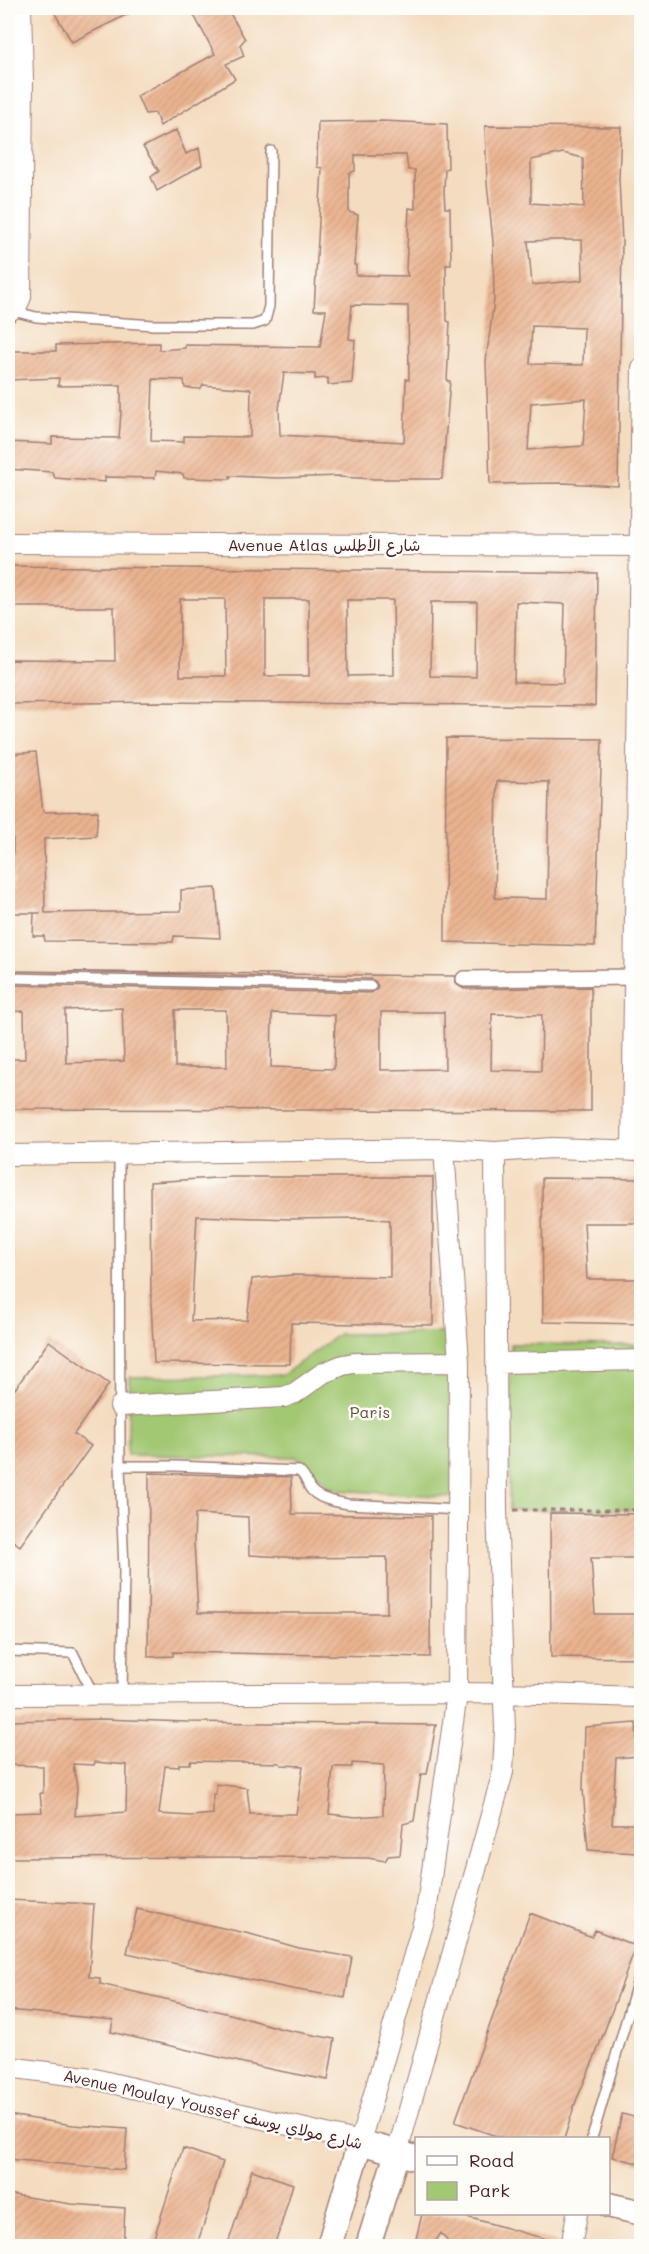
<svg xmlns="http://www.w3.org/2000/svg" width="649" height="2254" viewBox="0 0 649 2254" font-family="Mali,'Playpen Sans Arabic',sans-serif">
<defs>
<pattern id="building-hatch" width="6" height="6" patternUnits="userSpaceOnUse" patternTransform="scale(1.5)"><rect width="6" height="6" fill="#ebb490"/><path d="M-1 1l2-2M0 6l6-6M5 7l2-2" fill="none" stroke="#cb9a7c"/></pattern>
</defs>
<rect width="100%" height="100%" fill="#fdfcf7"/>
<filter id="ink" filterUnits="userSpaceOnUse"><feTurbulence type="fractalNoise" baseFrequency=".0167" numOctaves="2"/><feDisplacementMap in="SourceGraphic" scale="12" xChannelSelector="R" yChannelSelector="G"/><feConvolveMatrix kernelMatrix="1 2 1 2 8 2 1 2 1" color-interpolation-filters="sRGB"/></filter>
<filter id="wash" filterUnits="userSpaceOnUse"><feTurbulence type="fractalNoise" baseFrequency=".008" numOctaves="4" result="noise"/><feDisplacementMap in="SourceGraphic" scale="24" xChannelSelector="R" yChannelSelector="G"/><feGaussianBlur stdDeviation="1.35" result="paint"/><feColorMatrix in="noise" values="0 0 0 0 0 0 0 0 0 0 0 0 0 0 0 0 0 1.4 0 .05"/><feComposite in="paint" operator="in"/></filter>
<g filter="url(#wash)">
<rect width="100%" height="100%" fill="#f4dcc0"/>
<path fill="#a3c873" stroke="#76744f" stroke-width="1.5" d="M453,1333L455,1497L334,1490L297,1457L127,1455L130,1377L283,1375L339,1334Z
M511,1344L641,1345V1510H509Z"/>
<g id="blocks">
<path fill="url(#building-hatch)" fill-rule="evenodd" d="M64,8H140L72,42L54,12Z
M190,8H227L245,39L240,45L244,56L226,64L235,79L160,126L155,113L145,114L137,96L215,54Z
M382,121L447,124L448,168L445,169L444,191L445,208H450L451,265H446L447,321L450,322L447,381H450L442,479H375L340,477V476L278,478L230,476V479L184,478L183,474L156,471L155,478L105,477V482L55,478L52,472L8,469V442L52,444V437L119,438L121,412V385L58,386L59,378L8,380V351H56V345L159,343V350L185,348V345L320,347L326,310H314L322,168L317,167L318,122ZM355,155H406L408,170H415V209L409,208L406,270L408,276L356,275V265H354L358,215L349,212V173L355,171ZM352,305L408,306L409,380L406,379L404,442L280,435L279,409L284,373L315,374V379L328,378V385L352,383L355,340L349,339ZM153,379L184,380L185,388L201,389L203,385L251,389L250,437L184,436V442L151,441Z
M485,126L621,127L619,179L622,242L618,486L564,483L490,484L486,361L494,300L493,242L487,183ZM563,153L583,158L584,207L531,203V160ZM557,240H582L583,280L532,285L528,241ZM532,326L584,328L583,365L530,364ZM586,399L583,446L528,450L531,403Z
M176,130L186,154L199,148L202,165L157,191L151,177L159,171L143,147Z
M8,566L597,573L595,706L157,702L8,704V660L115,661L114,607H8ZM180,599H225L226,676H180ZM265,599H309V676H265ZM347,600H393L394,675L348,676ZM431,602H477L476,677L430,676ZM516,602L565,604L563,683L514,682Z
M446,738L602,739L595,946L445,942ZM497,781L549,782L547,899L495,898Z
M36,752L43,812L98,811L96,836L44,839L45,913L181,911V890L216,888L220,938L174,936L173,942L45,941L44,936H33L34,913H41H12L13,839L8,840V812H11L8,754Z
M8,971L455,976L456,984L464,989L591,987V1111L8,1109V1059H25L24,1011L8,1012V985L371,993L376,990L378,986L375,981L371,979ZM122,1008L124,1061L66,1063L65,1010ZM175,1010H226L227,1067H175ZM381,1012H444L445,1069L381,1070ZM272,1013L335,1015L334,1069L271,1067ZM492,1014L542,1015L541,1071L491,1070Z
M232,1177H433V1325L291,1323L290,1364L154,1363L151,1302L150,1182ZM197,1216L290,1219L359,1218L390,1220V1277L292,1275L252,1279L247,1320L191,1321Z
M542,1178L642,1179V1223H584L587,1279H642V1324L543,1322Z
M49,1341L109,1384L74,1434L91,1446L20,1546L8,1537V1384L15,1389Z
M149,1473L291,1477L292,1514L431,1516L430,1657L173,1652V1656L148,1657ZM195,1514L248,1517L249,1555L301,1558L387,1557V1613H198L194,1542Z
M550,1513L642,1514V1558H591L595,1614H642V1658L551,1657Z
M102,1719L187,1722L436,1725L427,1774H421L414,1821L403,1824L400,1855L388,1856L385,1861L368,1858L270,1857L8,1858V1813L42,1812L40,1793H43V1766L8,1765V1721ZM190,1761L280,1763L281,1765L303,1766L296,1814H250L247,1788L216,1784V1794H213V1814L191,1816L159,1814L165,1766L179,1767V1764H190ZM95,1762L127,1765L126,1812L75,1816L77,1787L73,1764L94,1765ZM352,1763L384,1765L383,1815L356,1817L329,1814L333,1767H352Z
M636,1723L638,1756L616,1758L612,1824H636L637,1853L588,1850L583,1789L585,1727Z
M8,1900L94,1904L89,1977L100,1978V1984L234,2015L282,2029L335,2039L328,2080L274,2070L111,2032L113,2020L8,2010Z
M137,1909L250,1934L299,1948L352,1957L345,1998L292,1989L127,1953Z
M530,1913L592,1937L595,1930L636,1946L596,2054L576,2101L564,2139H505L455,2122Z
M622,2114L642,2119V2164L612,2157Z
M8,2115L73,2125L127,2129L124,2170L8,2159Z
M183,2148L223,2162L209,2209L196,2247H151Z
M252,2170L293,2184L279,2232L273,2247H227Z
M8,2194L71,2204L125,2208L123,2247H84L8,2238Z
M422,2214L467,2217L557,2242V2247H452L441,2233L432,2247H414Z"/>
</g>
</g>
<g filter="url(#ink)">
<use href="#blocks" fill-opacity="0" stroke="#9f7e76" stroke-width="1.5"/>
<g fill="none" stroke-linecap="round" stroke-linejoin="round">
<g stroke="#9f7e76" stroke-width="12">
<path id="service" d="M13,311L36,317L154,325H253L265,321L269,306L271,151
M8,978L371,986
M119,1153L120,1466
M8,1651L73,1653L93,1694
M122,1694L124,1571L120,1466H175L299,1471C305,1476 306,1480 309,1487C316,1499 336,1502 348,1504L459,1510
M592,2138L642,1966"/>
</g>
<g stroke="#9f7e76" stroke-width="18">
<path id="pedestrian" d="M464,979L635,977"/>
</g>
<g stroke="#9f7e76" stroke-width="22">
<path id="minor" d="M8,312L17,306L21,297L23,79L21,8
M8,543L642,546
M632,1151L642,368
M8,1155L444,1149L495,1152L552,1148L642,1151
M497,1363L642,1360
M120,1406L284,1397L295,1393L323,1373L343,1365L354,1363L459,1362
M8,1695L504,1693L642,1697
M8,2067L86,2077L360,2142L426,1913L457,1694L459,1362L444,1149
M397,2153L503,1772L505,1729L497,1510L495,1152
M571,2246L577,2214"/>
</g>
<g stroke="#9f7e76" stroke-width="27">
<path id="tertiary" d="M608,2205L642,2213
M329,2246L360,2142L416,2158
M368,2246L397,2153"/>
</g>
<path stroke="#9f7e76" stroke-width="3" stroke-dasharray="4.5 4.5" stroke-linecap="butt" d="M514,1510H642"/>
<use href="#service" stroke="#fff" stroke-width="9"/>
<use href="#pedestrian" stroke="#fff" stroke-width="15"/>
<use href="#minor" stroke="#fff" stroke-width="20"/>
<use href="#tertiary" stroke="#fff" stroke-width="24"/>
</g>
</g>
<g text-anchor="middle" stroke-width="5" stroke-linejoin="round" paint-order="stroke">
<g font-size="16" fill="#4a1f2b" stroke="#fdfcf7">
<text x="324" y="551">Avenue Atlas شارع الأطلس</text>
<text transform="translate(213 2109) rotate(13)" y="6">Avenue Moulay Youssef شارع مولاي يوسف</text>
</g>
<g font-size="16" fill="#655241" stroke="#fdfcf7">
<text x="370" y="1418">Paris</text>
</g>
</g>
<rect width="649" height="2254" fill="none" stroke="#fdfcf7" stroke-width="30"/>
<rect x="415" y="2137" width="195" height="78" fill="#fdfcf7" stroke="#b5a4a5" stroke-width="1.5"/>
<rect x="427" y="2156" width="30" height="9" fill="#ffffff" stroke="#b5a4a5" stroke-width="1.5"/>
<text x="469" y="2167" font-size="18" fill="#4a1f2b">Road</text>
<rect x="427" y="2182" width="30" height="18" fill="#a3c873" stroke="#b5a4a5" stroke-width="1.5"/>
<text x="469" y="2197" font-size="18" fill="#4a1f2b">Park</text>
</svg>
